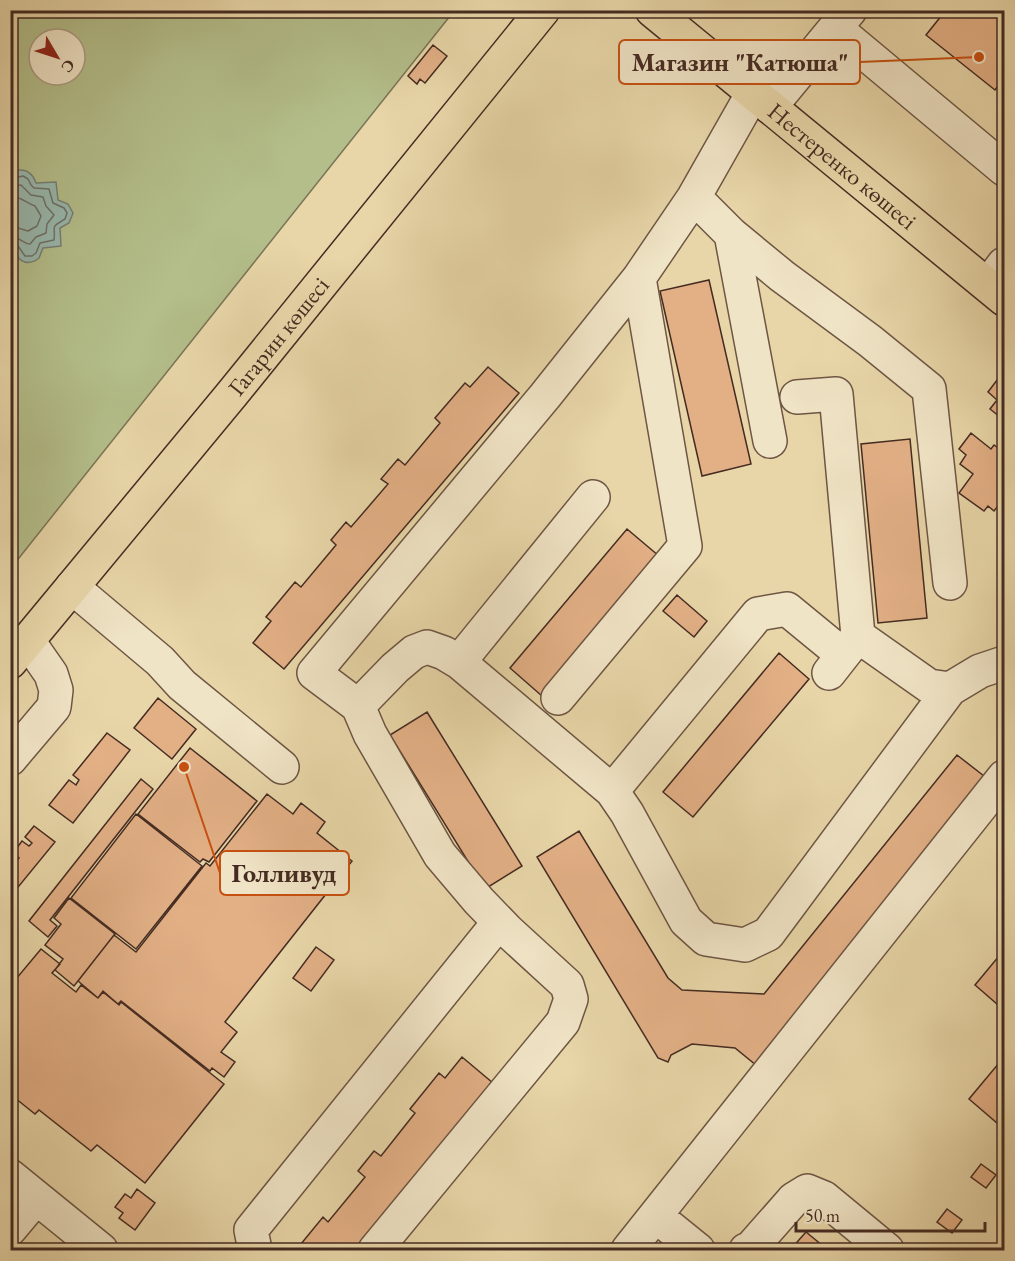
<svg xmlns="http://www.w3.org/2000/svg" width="1015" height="1261" viewBox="0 0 1015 1261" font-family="'EB Garamond',serif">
<rect width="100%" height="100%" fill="#e8d6a8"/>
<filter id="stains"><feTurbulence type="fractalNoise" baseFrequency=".00333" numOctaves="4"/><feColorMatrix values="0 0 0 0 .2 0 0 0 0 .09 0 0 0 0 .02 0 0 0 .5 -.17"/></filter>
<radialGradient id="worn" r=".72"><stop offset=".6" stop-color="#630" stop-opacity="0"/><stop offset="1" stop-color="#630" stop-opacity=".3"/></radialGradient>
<path fill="#b3be8a" stroke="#7c7456" stroke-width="1.5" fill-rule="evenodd" d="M11,11H454L11,568ZM39,39H75V75H39Z"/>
<path fill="#98b8ae" stroke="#778076" stroke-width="1.5" d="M18,170C28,169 33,174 36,183L56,182L58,200L68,204L73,213L69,223L60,228L61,246L43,248L39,258C29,266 19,263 15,251H11V175Z"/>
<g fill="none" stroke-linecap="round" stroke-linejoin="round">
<path stroke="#6e7268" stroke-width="1.5" d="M10,179L23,176L28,179L31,185L34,188L49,189L53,203L64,208L67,213L65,219C49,229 56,224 54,240L40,243L36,253L32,256H25L18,246L10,245
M10,187L21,185L31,195L43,197L46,206L54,215L47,224L46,233L36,237L30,244C23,244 21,237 10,237
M10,196C20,196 26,203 35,206L41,216L37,226L28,231L18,228H10"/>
</g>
<path fill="#e3b086" stroke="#452b22" stroke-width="1.5" d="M946,10H1004V78L995,90L926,35Z
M433,45L447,56L425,83L420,79L417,84L408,76Z
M709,280L751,464L702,476L660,291Z
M488,367L519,393L284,669L253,643L271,621L266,617L295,582L301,587L336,545L331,540L346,522L351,527L388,484L381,479L398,459L405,465L440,423L435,418L465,383L470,387Z
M1004,371V412L1000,417L990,409L997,400L988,392Z
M971,433L991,449L994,445L1001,450L1003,447L1004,448V498L994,511L988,506L984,511L959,493L973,474L960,464L966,455L959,449Z
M910,439L927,618L878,623L861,444Z
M627,529L659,556L542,696L510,668Z
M677,595L707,621L694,637L663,611Z
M779,653L809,679L693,817L663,792Z
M158,698L196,729L172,759L134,728Z
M427,712L522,866L485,889L390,735Z
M107,733L130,750L73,823L49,805L69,780L76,785L79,780L73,775Z
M190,748L257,801L209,862L203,859L200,862L138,814Z
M957,755L993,783L762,1070L735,1048L692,1044L671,1055L668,1062L658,1058L537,857L579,831L668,978L682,990L764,994Z
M141,779L153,789L50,920L57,926L48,937L29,921Z
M267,794L293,814L301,803L325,822L317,833L352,861L225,1022L237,1032L221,1052L235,1062L224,1077L212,1068L210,1071L121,1001L118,1004L103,991L98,998L78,981L114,935L136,952L206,863L210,866Z
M136,814L202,866L136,949L71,898Z
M34,826L55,842L10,897V861L14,858L17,861L19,858L13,853L22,841L29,846L32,843L25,837Z
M69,898L115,934L74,986L55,970L63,959L45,945L61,924L54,918Z
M316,947L334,960L311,991L293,978Z
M41,949L60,964L52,973L76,992L81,985L98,998L103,992L119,1005L121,1002L224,1084L145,1183L97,1145L91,1151L39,1110L35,1114L10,1094V974L16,979Z
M1004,950V1010L975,985Z
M462,1057L493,1083L358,1250H296L323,1217L328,1222L365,1177L358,1171L374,1151L381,1156L415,1113L410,1109L439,1073L445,1078Z
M1004,1057V1129L969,1099Z
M981,1164L996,1175L986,1188L971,1177Z
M137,1189L155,1203L135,1230L119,1218L123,1213L115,1207L125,1194L131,1198Z
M947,1209L962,1220L952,1233L937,1222Z
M806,1232L828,1250H790Z"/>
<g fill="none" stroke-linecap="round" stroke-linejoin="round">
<g stroke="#6e5644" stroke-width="36">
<path id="minor" d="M835,28L1004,169
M770,107L850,10
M694,197L731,234L782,276L870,341L929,389L950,583
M731,234L770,441
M988,285L1004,264
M797,397L836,394L858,636L829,673
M72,587L160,661L182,685L282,767
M858,636L929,686L950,689L980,671L1004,663
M459,662L593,497
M558,698L685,546L639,278
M358,706L395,668L414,652L427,647L444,653L459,662L612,791L627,813L686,921L706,939L745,945L768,934L950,689
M10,759L54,707L56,690L51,674L28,641
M612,791L758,614L787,609L843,655
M10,1176L101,1250
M656,1216L698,1250
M10,1229L36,1198
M255,1250L251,1230L499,922
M375,1250L563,1022L571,999L567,985L508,931L479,901L440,855L370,734L358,706L314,673L545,396L639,278L694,197L753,93
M628,1250L1004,777
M746,1250L750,1249L794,1199L807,1191L824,1198L887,1250"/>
</g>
<g stroke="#452b22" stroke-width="36">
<g id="major">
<path id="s1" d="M652,10L1004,299"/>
<path id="s2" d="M10,662L232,394L543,10"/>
</g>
</g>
<use href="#minor" stroke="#f0e4c6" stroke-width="33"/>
<use href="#major" stroke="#e8d6a8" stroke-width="33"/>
</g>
<g text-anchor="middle" stroke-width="4.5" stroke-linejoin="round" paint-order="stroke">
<g font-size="24" fill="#452b22" stroke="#f0e4c6">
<text dy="8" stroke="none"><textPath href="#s1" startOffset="246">Нестеренко көшесі</textPath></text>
<text dy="8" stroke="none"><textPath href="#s2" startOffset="422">Гагарин көшесі</textPath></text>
</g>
</g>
<path fill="none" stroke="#c75010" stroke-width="2" d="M979 57L860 62M184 767L220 873"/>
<g fill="#c75010" stroke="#f0e4c6" stroke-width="2">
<circle cx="979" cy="57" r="6"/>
<circle cx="184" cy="767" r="6"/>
</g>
<g fill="#f0e4c6" stroke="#c75010" stroke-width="2">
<rect x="619" y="40" width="241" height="44" rx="6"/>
<rect x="220" y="851" width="129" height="44" rx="6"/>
</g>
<g font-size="26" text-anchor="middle" font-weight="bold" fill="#452b22">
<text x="740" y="71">Магазин "Катюша"</text>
<text x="284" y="882">Голливуд</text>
</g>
<rect width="1015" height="1261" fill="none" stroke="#e8d6a8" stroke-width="36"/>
<rect x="12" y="12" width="991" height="1237" fill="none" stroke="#452b22" stroke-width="3"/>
<rect x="18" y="18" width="979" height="1225" fill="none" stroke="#452b22" stroke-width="1.5"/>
<g transform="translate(57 57) rotate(129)"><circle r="28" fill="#f0e4c6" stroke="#ac9a84" stroke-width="1.5"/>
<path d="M0-4.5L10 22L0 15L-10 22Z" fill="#8f2418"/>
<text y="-9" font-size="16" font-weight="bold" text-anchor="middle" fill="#452b22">С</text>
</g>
<path d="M796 1222v9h189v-9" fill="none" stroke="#452b22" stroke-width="3"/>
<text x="805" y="1222" font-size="18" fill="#452b22" stroke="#f0e4c6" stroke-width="4.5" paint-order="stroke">50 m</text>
<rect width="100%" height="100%" filter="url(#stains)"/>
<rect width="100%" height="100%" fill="url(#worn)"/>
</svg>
